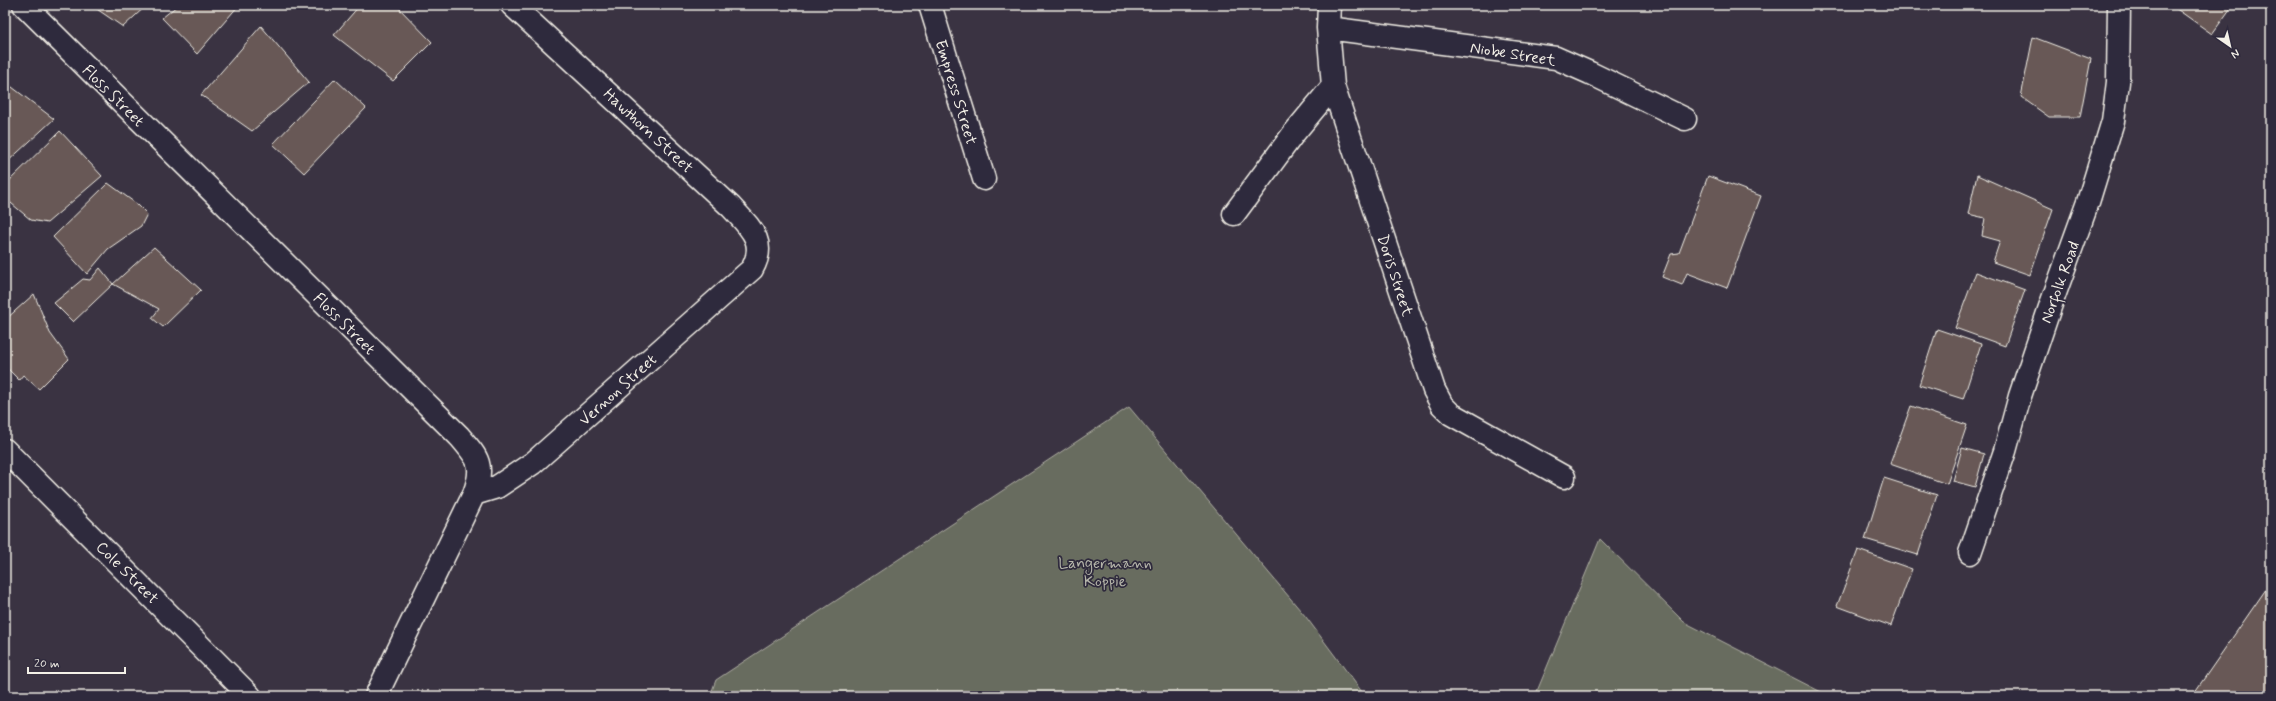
<svg xmlns="http://www.w3.org/2000/svg" width="2276" height="701" viewBox="0 0 2276 701" font-family="Mynerve,sans-serif">
<rect width="100%" height="100%" fill="#3a3342"/>
<filter id="ink" filterUnits="userSpaceOnUse"><feTurbulence type="fractalNoise" baseFrequency=".025" numOctaves="2"/><feDisplacementMap in="SourceGraphic" scale="8" xChannelSelector="R" yChannelSelector="G"/><feConvolveMatrix kernelMatrix="1 2 1 2 8 2 1 2 1" color-interpolation-filters="sRGB"/></filter>
<g filter="url(#ink)">
<path fill="#686c5e" stroke="#aeaea3" d="M1129,407L1306,617L1365,696H710L716,680Z
M1600,539L1684,622L1829,696H1535Z"/>
<path fill="#675956" stroke="#f4f1e8" d="M91,5H147L123,27Z
M178,5H239L197,54L162,18Z
M360,5H396L432,42L393,81L334,35Z
M2171,5H2233L2212,34Z
M261,26L309,82L252,131L201,95Z
M2033,37L2091,59L2080,117H2049L2021,97Z
M335,79L366,108L304,173L273,144Z
M8,84L54,119L5,164V88Z
M60,131L102,176L47,223L31,220L5,198V185Z
M1977,175L2053,209L2030,275L1993,262L2000,241L1982,236L1985,218L1968,214Z
M1708,176L1761,196L1727,288L1687,273L1682,285L1662,277L1671,254L1679,253Z
M108,183L138,205L147,214L141,226L108,249L87,274L53,237Z
M154,247L201,290L163,327L152,318L159,309L113,284Z
M100,268L113,284L73,322L54,303L83,279L90,280Z
M1976,272L2025,290L2005,346L1955,328Z
M34,294L50,333L69,359L39,389L23,375L19,380L5,366V320Z
M1937,329L1981,344L1963,399L1919,385Z
M1911,406L1967,425L1947,484L1890,464Z
M1962,448L1984,454L1975,487L1953,481Z
M1884,478L1937,495L1918,555L1865,539Z
M1858,550L1912,569L1891,626L1837,606Z
M2271,582V689L2266,696H2192Z"/>
<g fill="none" stroke-linecap="round" stroke-linejoin="round">
<g stroke="#f4f1e8" stroke-width="25">
<path id="minor" d="M24,5L459,436C478,458 485,465 474,494L376,696
M930,5L984,179
M1329,5L1328,28L1333,86L1434,390L1442,405L1451,414L1564,477
M1328,28L1556,58L1590,73L1685,119
M1234,214L1294,133L1333,86
M5,450L250,696
M474,494L497,487L533,463L752,269C768,241 749,227 731,207L512,5
M1970,553L2005,451L2020,396L2050,307L2088,202L2113,121L2118,82L2119,5"/>
</g>
<use href="#minor" stroke="#2f2a3d" stroke-width="22"/>
</g>
</g>
<g text-anchor="middle" stroke-width="3.5" stroke-linejoin="round" paint-order="stroke">
<g font-size="16" fill="#f4f1e8" stroke="#2f2a3d">
<text transform="translate(1513 53) rotate(9)" y="6">Niobe Street</text>
<text transform="translate(957 92) rotate(73)" y="6">Empress Street</text>
<text transform="translate(114 95) rotate(45)" y="6">Floss Street</text>
<text transform="translate(649 130) rotate(43)" y="6">Hawthorn Street</text>
<text transform="translate(1396 275) rotate(72)" y="6">Doris Street</text>
<text transform="translate(2059 282) rotate(-70)" y="6">Norfolk Road</text>
<text transform="translate(345 323) rotate(45)" y="6">Floss Street</text>
<text transform="translate(617 389) rotate(-42)" y="6">Vernon Street</text>
<text transform="translate(128 572) rotate(45)" y="6">Cole Street</text>
</g>
<g font-size="16" fill="#b5b5aa" stroke="#2f2a3d">
<text x="1105" y="568">Langermann<tspan x="1105" dy="18">Koppie</tspan></text>
</g>
</g>
<rect width="2276" height="701" fill="none" stroke="#2f2a3d" stroke-width="20"/>
<rect x="10" y="10" width="2256" height="681" fill="none" stroke="#f4f1e8" stroke-width="1.5" filter="url(#ink)"/>
<g transform="translate(2230 46) rotate(146)" stroke="#2f2a3d" stroke-width="3" paint-order="stroke">
<path d="M0-3L7 15L0 10L-7 15Z" fill="#f4f1e8"/>
<text y="-6" font-size="11" font-weight="bold" text-anchor="middle" fill="#f4f1e8">N</text>
</g>
<path d="M28 667v6h97v-6" fill="none" stroke="#f4f1e8" stroke-width="2"/>
<text x="34" y="667" font-size="12" fill="#f4f1e8" stroke="#2f2a3d" stroke-width="3" paint-order="stroke">20 m</text>
</svg>
